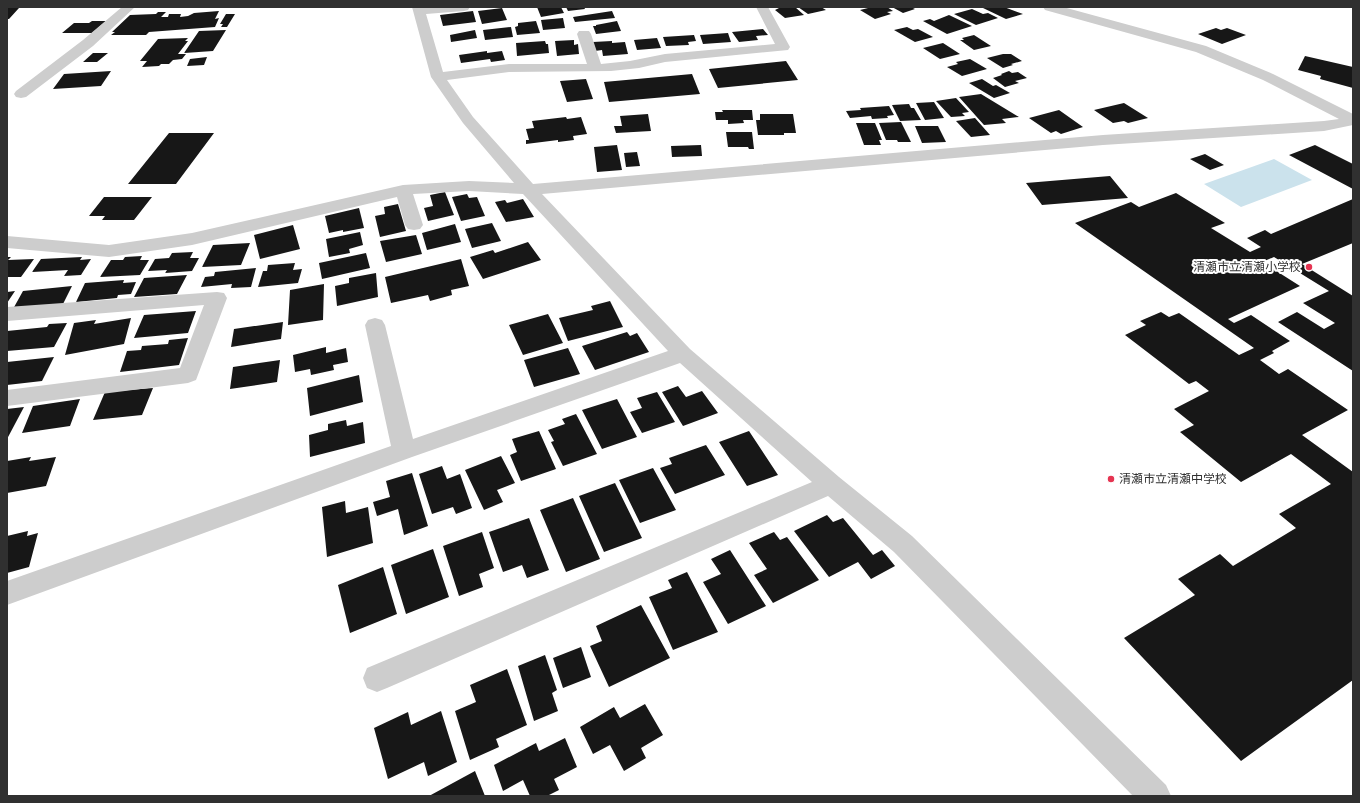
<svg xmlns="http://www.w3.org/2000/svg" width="1360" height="803" viewBox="0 0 1360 803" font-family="'Open Sans','Noto Sans JP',sans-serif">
<rect width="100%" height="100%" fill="#fff"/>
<path fill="#cbe2ec" d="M1274,159L1312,180L1241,207L1204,184Z"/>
<path fill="#171717" d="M537,7H561L564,13L541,17Z
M566,7H584L585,9L568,11Z
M781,7H795L804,15L785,18L775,10Z
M798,7H821L826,10L808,14Z
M872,7H887L893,11L887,12L891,14L875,19L860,10Z
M892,7H911L915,9L903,13Z
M1004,7L1023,14L1006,19L983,8Z
M7,8H19L9,19H7Z
M502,8L507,20L482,24L478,11Z
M972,9L983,14L988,13L998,18L976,25L954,14Z
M219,11L215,19L219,18L215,27L149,32L146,35H111L115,32H112L130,15L156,14L158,12H166L161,17H168L169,14H181L180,17L188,16L194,13Z
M473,11L476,22L443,26L440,15Z
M612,11L615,18L575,22L573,17Z
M226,14H235L227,27H221L223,24H220Z
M949,15L972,26L947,34L923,21L930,19L934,21Z
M563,18L565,28L543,30L541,20Z
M92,21H106L92,33H62L74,23H89Z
M536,21L540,33L517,35L515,27L518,26V23Z
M617,21L621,31L596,34L593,26H596V25Z
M511,27L513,37L485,40L483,30Z
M907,27L913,30L918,29L933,37L915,42L894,30Z
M1216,28L1221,30L1227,28L1246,35L1222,44L1198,34Z
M763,29L768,35L756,36L758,40L739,42L732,32Z
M226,30L213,51L184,53L199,31Z
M475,30L477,38L451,42L450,35Z
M728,33L731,42L703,44L700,35Z
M694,35L696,41L688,42L689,45L666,46L663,37Z
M974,35L991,46L974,50L960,40H964L962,38Z
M188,38L185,41H188L178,54H186L182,59L173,60L169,64H161L159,66L142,67L147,61H140L158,39Z
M657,38L661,48L637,50L634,40Z
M574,40V45L578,44L579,54L557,56L555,41Z
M545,41L546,44H548L549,53L517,56L516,43Z
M612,41V43L625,42L628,54L603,56L602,50L595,51L593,42Z
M943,43L960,54L940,59L923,48Z
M487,51V53L502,51L505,60L491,62L490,59L461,63L459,55Z
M93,53H108L97,62H83Z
M1003,54H1011L1022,61L1011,64L1013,65L1003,68L987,58Z
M1305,56L1353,67V88L1320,79L1321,76L1298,70Z
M207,57L204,65L187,66L190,59Z
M970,59L987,69L962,76L947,67L958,64L956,62Z
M786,61L798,80L718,88L709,69Z
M111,71L101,86L53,89L64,74Z
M1009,71L1012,73L1018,72L1027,78L1015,81L1019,83L1005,87L993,78L1002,75L1001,74Z
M692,74L700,94L609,102L604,82Z
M586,79L593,99L567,102L560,81Z
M982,79L993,86L996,85L1010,93L994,98L969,83Z
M981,94L1019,117L1002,119L1006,123L984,125L959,97Z
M956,98L969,112L962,113L965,116L951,117L936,101Z
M934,102L944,118L925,120L916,103Z
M1124,103L1148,118L1128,123L1124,121L1113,123L1094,110Z
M909,104L911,108H914L921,120L900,121L892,105Z
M889,106L894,115L887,116L888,118L872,119L871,116L850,118L846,111L861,110L860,108Z
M722,110H752L753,120H743L744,123L728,124V120H716L715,112H723Z
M1059,110L1083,127L1061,134L1056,131L1051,133L1029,118Z
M648,114L651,131L616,133L614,126H622L620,116Z
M760,114H793L796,133H784V135H758L756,120H760Z
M566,117L567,119L581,117L587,134L573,136L574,140L558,142V140L526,144V140H529L526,129L534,128L532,121Z
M975,118L990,135L971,137L956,121Z
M901,122L911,142H898L897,140H886L879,123Z
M856,123H875L882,140H879L881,145H864Z
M915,126H938L946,142L922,143Z
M726,132H752L754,149H749L748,147H728Z
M169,133H214L176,184H128Z
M617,145L622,170L597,172L594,147Z
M701,145L702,156L672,157L671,146Z
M1315,145L1353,164V189L1289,155Z
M637,152L640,166L626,167L624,153Z
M1205,154L1224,165L1210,170L1190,159Z
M1110,176L1128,198L1042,205L1026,183Z
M445,192L454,215L428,221L424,208L433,206L430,195Z
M1176,193L1225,223L1211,228L1250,252L1261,247L1247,238L1265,230L1271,234L1353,199V243L1302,264L1353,296V371L1278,322L1297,312L1324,329L1335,323L1303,303L1329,291L1274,257L1262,262L1300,286L1228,319L1234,323L1251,315L1290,341L1272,351L1274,353L1260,360L1279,374L1288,369L1348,410L1302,435L1353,472V680L1241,761L1124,638L1195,595L1178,579L1220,554L1233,566L1296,528L1279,514L1331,484L1291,454L1241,482L1180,432L1194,425L1174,409L1209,391L1196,381L1189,384L1125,335L1146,325L1140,321L1161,312L1169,317L1179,313L1239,355L1254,348L1075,223L1131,202L1139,207Z
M467,194L469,198L477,197L485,216L461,221L452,197Z
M104,197H152L134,220H102L105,216H89Z
M523,199L534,217L506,222L495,202L505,200L507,203Z
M398,204L406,231L380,237L375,216L385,214L384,207Z
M359,208L364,228L343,232V230L329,233L325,216Z
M492,223L501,241L472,248L465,229Z
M455,224L461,242L427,250L422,233Z
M293,225L300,249L260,259L254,235Z
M360,232L363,245L349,249L350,253L329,257L326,239Z
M416,235L422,254L386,262L380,241Z
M528,242L541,260L483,279L470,257L493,250L495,253Z
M250,243L241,265L202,267L213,245Z
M193,252L190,258H199L192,271L165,273L167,270L148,271L155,259L169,258L172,253Z
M366,253L370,268L322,279L319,263Z
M142,256L140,260H149L140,275L100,277L111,260H123L125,257Z
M7,257H11L8,260L34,259L21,277H7Z
M82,257L80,260L91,259L81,275L64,276L68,270L32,272L41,259Z
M461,259L469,286L451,290L452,295L430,301L428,295L391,303L385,277Z
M295,263L293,270L302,269L298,283L258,287L263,271H267L268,265Z
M256,268L251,287L231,288L232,284L201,287L205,277L214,276L215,272Z
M376,273L378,297L337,306L335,286L349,283V278Z
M187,275L177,294L134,297L144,278Z
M124,280L123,283L136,282L131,294L118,295L117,298L76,302L85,283Z
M324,284L323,320L288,325L290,290Z
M72,286L63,304L13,309L23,291Z
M15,291L7,303V292Z
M610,301L623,327L568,341L559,318L593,310L591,306Z
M196,311L188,333L134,338L144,315Z
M548,314L563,343L523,355L509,325Z
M131,318L124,344L65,355L74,323L96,320L94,324Z
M283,322L281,339L231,347L234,329Z
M67,323L54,347L7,351V331L47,327L49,324Z
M627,332L630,336L637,333L649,352L595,370L582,346Z
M188,338L179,365L120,372L127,351L141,350L142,346L168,344L169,340Z
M326,347V353L346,348L348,362L333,365L334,370L311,375L310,369L295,372L293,355Z
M568,348L580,374L534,387L524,360Z
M54,357L42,381L7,385V362Z
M280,360L277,382L230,389L233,367Z
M359,375L363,402L310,416L307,388Z
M678,386L686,397L702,391L718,413L683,426L662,392Z
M153,388L142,415L93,420L105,392Z
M657,392L675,422L642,433L630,412L642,408L637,398Z
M80,399L70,426L22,433L33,406Z
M617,399L637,437L602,449L582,410Z
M24,407L7,439V409Z
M576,414L597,454L563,466L551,442L554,441L548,430L565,424L562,419Z
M346,420L347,426L363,422L365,443L310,457L309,435L328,430V424Z
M539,431L556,469L521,481L510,455L517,452L512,439Z
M749,431L778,475L747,486L719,442Z
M706,445L725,475L675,494L660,468L672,464L669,458Z
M501,456L515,483L497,490L503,502L484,510L465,470Z
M31,457L29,461L56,457L46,486L7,493V461Z
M442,466L447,479L460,474L472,508L456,514L453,507L432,514L419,474Z
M653,468L676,510L640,523L619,480Z
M412,473L428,526L404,535L398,509L377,516L373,502L390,497L386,481Z
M615,483L642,538L604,552L579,496Z
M573,498L600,559L566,572L540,510Z
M345,501L346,513L368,507L373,543L327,557L322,507Z
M827,515L833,522L843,518L873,555L882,550L895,566L871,579L858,562L829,577L794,531Z
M529,518L549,570L527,578L522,565L503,572L489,532Z
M28,531L27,536L38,533L29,567L7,573V536Z
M482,532L494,568L479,574L483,587L459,596L443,546Z
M774,532L780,540L787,537L819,580L773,603L754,575L767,569L749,543Z
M433,549L449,597L406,614L391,565Z
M730,550L766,606L728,624L703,582L721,574L711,559Z
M383,567L397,614L350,633L338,585Z
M687,572L718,632L673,650L649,597L672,588L668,580Z
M641,605L670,658L609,687L590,646L602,641L596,626Z
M581,647L591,677L563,688L553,658Z
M545,655L557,690L552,693L558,711L534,721L518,666Z
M507,669L527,725L496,739L499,747L470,760L455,711L476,702L470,685Z
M645,704L663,735L641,748L646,758L624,771L610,745L593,754L580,727L614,707L620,718Z
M441,711L457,762L428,776L424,762L388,779L374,728L408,712L411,725Z
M565,738L577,767L554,779L559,790L547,796H530L523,780L503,791L494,765L536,743L539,751Z
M475,771L485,796H429Z"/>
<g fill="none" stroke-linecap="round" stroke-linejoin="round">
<path fill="#cdcdcd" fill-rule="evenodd" d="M122,7H135L93,46L26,97L21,98L16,97L14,94L16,91L83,40Z
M412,7H470L468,10L464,11L426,14L443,72L509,64H587L577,34L579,31H589L591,34L601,64L630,61L665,54L775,44L756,7H768L790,47L788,50L665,62L639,68L611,71L509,72L447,80L473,117L533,184L1103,135L1324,121L1339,119L1263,80L1196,52L1045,10L1043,7H1063L1206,46L1273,74L1353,114V125L1324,131L1103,145L542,194L690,349L839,477L912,536L1166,785L1171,796H1133L894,552L828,496L387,688L377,692L367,688L363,678L367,668L812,482L680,363L412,457L7,605V581L391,446L365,325L368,320L375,318L382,320L385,325L413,439L668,351L523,194L469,191L413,194L423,225L420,229L414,230L408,229L405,225L397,197L192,245L109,257L7,248V236L109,245L192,233L403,185L469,181L514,183L463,123L431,77Z
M217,292L224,293L227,298L196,380L188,383L7,406V390L180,368L204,305L7,321V307Z"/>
</g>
<g fill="#e53451" stroke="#fff" stroke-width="1.5">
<circle cx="1309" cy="267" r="4"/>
<circle cx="1111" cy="479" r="4"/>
</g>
<g text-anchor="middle" stroke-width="4" stroke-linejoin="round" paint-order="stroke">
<g font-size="12" fill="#303030" stroke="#fff" text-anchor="end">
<text x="1301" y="271">清瀬市立清瀬小学校</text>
<text x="1119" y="483" text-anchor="start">清瀬市立清瀬中学校</text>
</g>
</g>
<rect width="1360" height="803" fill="none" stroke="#303030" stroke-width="16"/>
</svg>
